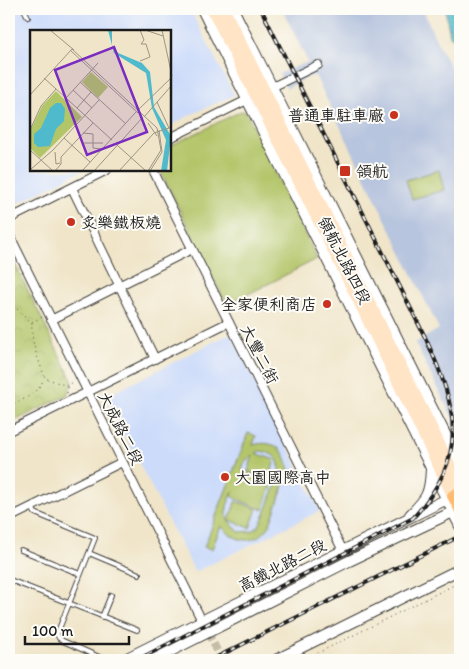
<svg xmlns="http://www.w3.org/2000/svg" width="469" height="669" viewBox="0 0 469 669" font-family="Itim,'LXGW WenKai TC',sans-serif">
<defs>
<pattern id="park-crowns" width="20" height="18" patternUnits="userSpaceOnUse" patternTransform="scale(1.25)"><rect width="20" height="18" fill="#b3c569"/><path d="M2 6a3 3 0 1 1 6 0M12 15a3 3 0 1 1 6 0" fill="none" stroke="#99a95a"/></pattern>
<pattern id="water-ripples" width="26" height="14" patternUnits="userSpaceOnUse" patternTransform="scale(1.25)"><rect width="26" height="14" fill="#4fbacb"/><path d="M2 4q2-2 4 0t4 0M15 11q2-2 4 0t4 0" fill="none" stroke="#449fae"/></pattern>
</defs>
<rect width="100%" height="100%" fill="#fdfcf7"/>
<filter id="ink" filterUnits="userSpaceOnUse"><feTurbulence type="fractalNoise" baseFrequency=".02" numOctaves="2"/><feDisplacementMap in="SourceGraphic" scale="10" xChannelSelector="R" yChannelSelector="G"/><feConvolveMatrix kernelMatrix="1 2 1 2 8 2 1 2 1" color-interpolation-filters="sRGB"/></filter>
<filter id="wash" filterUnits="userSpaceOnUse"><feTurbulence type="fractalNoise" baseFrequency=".0096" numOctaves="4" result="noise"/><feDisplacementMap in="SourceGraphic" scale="20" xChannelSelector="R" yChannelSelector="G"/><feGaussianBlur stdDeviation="1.12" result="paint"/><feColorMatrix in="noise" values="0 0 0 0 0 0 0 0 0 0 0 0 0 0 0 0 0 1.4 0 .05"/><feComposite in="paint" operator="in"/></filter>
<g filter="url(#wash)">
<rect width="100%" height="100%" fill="#f0e5c9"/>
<path fill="#ccdbfa" d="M11,9H190L234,95L190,115L170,126V31H31V170H83L14,205L9,194V10Z
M231,333L320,511L195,572L105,397Z"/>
<path fill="#b8c5de" d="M282,9H423L436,40L460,85V433L415,343L439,329L316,77L313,75L287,88L279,74L307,62V60Z"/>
<path fill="#b3c569" stroke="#687042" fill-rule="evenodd" d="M241,111L246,112L317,259L227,305L160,170H170V146Z
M439,170L444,190L412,199L406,180Z
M248,433L256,436L253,445C274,439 287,450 289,471L269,527C254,546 236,543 221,526L212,549L204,547ZM259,451C289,454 279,478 271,497C267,508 264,518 258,527L252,531L239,532L227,519V506L233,491L232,497L263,510L273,482L242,470L246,460L253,455L248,471L269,479L275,460L256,453Z
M236,501L257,509L250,528L229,520Z"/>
<path fill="url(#park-crowns)" stroke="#687042" d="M9,252L73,382L67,395L9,424Z"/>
<path fill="url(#water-ripples)" stroke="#366b74" d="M445,9H460V46L450,36Z"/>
</g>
<g filter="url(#ink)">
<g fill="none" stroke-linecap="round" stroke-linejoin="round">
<path stroke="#c6bda6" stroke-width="8" stroke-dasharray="8 4" stroke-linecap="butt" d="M208,633L222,660"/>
<g stroke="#3c3a36" stroke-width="6">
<path id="service" d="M24,9L28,17
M32,507L35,513L95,538L57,634L59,638L63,641L106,660
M21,550L80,574
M89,553L139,574
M10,580L137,630
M102,617L111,595"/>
</g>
<g stroke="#3c3a36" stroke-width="10">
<path id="minor" d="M268,89L318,65
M170,138L251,98
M153,170L343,551
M72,188L155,359
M9,219L107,170
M9,234L208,633
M51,320L192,249
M9,431L229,322
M9,518L122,462"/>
</g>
<g stroke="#3c3a36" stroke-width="12">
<path id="tertiary" d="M202,9L460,526
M233,9L460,464
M410,515C427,498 430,494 431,469
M123,660L451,497
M153,660L349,561L457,510
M276,660L460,569"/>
</g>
<g stroke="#3c3a36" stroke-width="14">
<path id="secondary" d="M212,9L354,292L453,496
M224,9L460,485"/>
</g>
<g stroke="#3c3a36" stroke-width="15">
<path id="primary" d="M460,493L453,496L460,509"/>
</g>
<path stroke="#3c3a36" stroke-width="1" stroke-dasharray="1 4" stroke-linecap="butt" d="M9,291L14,306L32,323C31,346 38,357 45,378L67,386L73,381
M9,311L14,307
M32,322L42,317
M67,393V386
M9,397L11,404L9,407
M9,404C23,402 38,392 44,379
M304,660L460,582"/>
<use href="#service" stroke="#fff" stroke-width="4"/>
<use href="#minor" stroke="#fff" stroke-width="8"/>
<use href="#tertiary" stroke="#fff" stroke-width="10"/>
<use href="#secondary" stroke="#ffe4c6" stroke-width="11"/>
<use href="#primary" stroke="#febc70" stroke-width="12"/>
<g stroke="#1c1c1c" stroke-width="4">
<path id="rail" d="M137,660L413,518C469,455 459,411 425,337L261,9
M211,660L460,536"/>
</g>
<use href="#rail" stroke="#fdfcf7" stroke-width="2" stroke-dasharray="5.5" stroke-linecap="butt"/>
</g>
</g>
<g fill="#c8321e" stroke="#fdfcf7" stroke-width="2">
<circle cx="394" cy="115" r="5"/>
<rect x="339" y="165" width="12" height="12" rx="2.5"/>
<circle cx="71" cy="222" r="5"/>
<circle cx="327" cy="304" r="5"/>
<circle cx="225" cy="477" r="5"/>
</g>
<g text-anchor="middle" stroke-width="4" stroke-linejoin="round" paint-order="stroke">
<g font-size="16" fill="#1c1c1c" stroke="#fdfcf7" text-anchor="start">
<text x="384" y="121" text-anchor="end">普通車駐車廠</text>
<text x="356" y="177">領航</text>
<text x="81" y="228">炙樂鐵板燒</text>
<text x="317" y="310" text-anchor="end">全家便利商店</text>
<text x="235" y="483">大園國際高中</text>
</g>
<g font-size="16" fill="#1c1c1c" stroke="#fdfcf7">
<text transform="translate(345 260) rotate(63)" y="6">領航北路四段</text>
<text transform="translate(260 354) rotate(63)" y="6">大豐二街</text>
<text transform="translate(121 428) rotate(63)" y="6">大成路二段</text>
<text transform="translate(282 565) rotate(-27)" y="6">高鐵北路二段</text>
</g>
</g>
<g transform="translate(30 30)">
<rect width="141" height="141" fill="#f0e5c9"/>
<path d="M61,42L78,57L68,68L52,52Z" fill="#b3c569"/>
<path d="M26,61L52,87L10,128L0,118V101L12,76Z" fill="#b3c569"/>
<path d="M78,0H82V15L88,23L112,33L120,42L124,77L141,106L137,141H131L136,110L122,78L116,43L84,23ZM26,73H31L35,79L34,91L26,99L20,116L8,117L4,113V104L11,98L20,78Z" fill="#4fbacb"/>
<path fill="none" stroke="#9b9584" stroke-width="1" d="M20,0L44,20M110,0L114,10L111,14H116L120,27L110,31M115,0L133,6M132,0L142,46M40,20L108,83M14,48L82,110M50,52L95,93M43,60L62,78M0,65L42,19L127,98L131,120L118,141M36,68L68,33M127,72L139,98M47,78L61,62M107,81L142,47M114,87L142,55M118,93L127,106M0,100L11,76L26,59M53,103L63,104V118L71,119M34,108L60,132M54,113H73M87,115L116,141M0,120L23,141M25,122L26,134L30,133M0,140L23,120L69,70M25,141L31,134V127L63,93M52,141L106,82M64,141L113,87M89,141L124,103L142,97M120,141L132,122L129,100"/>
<path fill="#7b2cbf" fill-opacity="0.15" stroke="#7b2cbf" stroke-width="2.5" d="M84,17L117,102L57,125L25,40Z"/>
<rect width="141" height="141" fill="none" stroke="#1c1c1c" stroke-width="2.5"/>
</g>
<rect width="469" height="669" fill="none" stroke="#fdfcf7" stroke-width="30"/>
<path d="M25 636v8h104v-8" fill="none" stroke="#1c1c1c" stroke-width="2.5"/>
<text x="32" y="636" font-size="15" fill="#1c1c1c" stroke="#fdfcf7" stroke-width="4" paint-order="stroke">100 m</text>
</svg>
